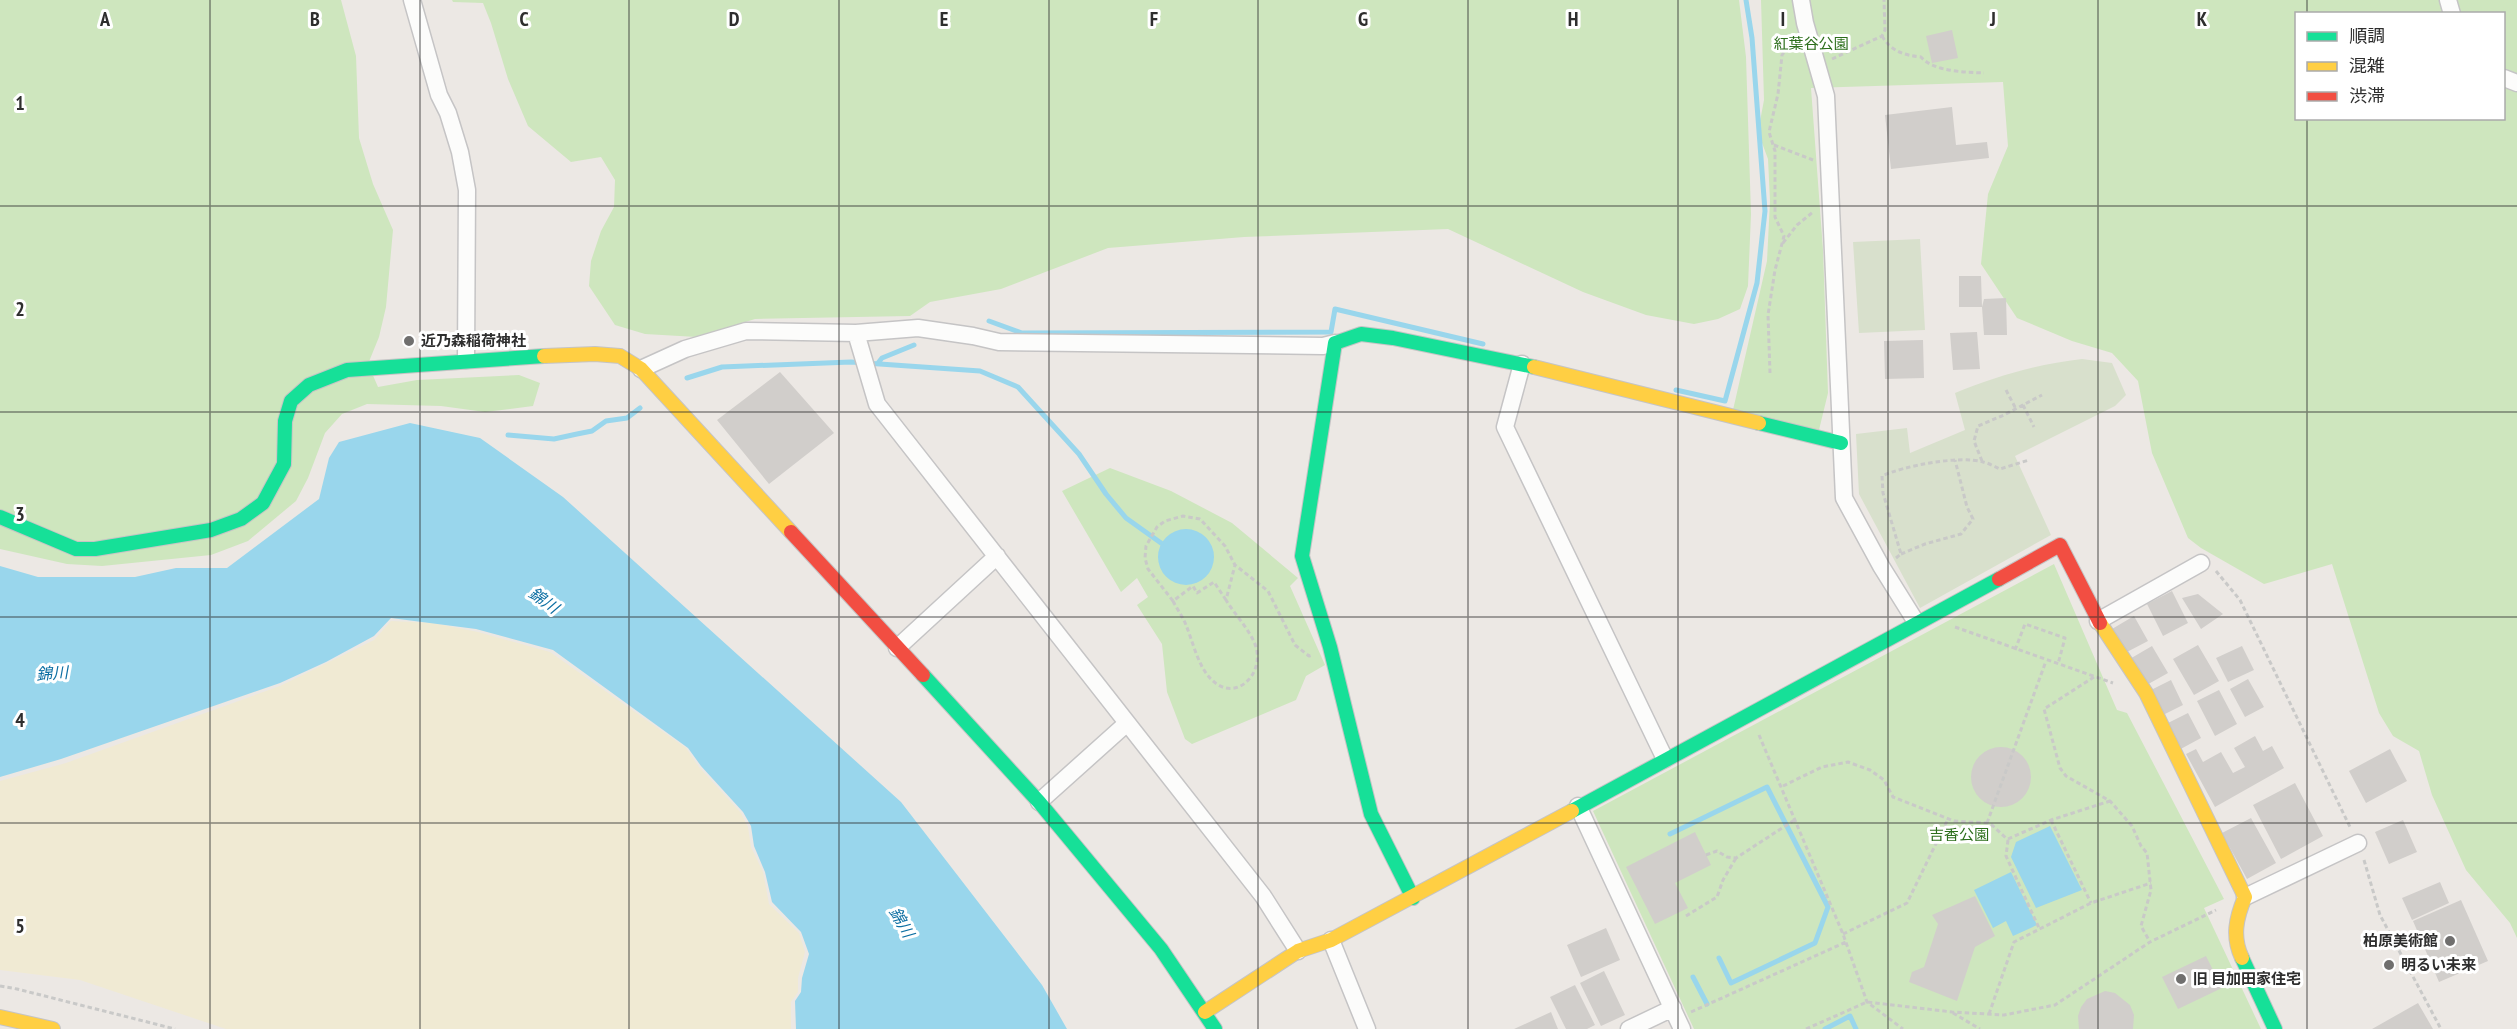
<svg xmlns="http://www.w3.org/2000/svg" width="2517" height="1029" viewBox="0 0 2517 1029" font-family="'PT Sans Narrow','Noto Sans JP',sans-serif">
<rect width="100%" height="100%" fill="#ece8e4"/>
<path fill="#cee6be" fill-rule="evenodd" d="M0,0H341L356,56L359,138L373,184L393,230L386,307L379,337L368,364L378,387L417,380L519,375L540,383L533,406L485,412L441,406L367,404L342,414L325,433L308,478L296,501L248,541L211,555L102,566L67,564L0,549Z
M452,0H1739L1746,57L1751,214L1748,286L1740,309L1718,319L1694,324L1646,315L1583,292L1448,229L1244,237L1108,248L1001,289L930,302L910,316L755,319L697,337L645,334L615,325L589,286L591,261L601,231L614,207L615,180L601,157L571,162L528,126L508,79L491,23L483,3L453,2Z
M1761,0H2517V938L2510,923L2466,870L2432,795L2419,751L2393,736L2379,713L2332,564L2264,584L2201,548L2188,538L2152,453L2138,381L2112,353L2072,341L2017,318L1981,264L1988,194L2008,146L2003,82L1811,88L1823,250L1828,393L1819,430L1733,410L1767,261L1770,201L1768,159L1758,132L1764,100ZM2296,14H2504V118H2296Z
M1110,468L1171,491L1232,523L1298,578L1290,586L1325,665L1306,676L1296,700L1192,744L1185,739L1167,692L1162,644L1137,605L1148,597L1137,578L1121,592L1062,491Z
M2054,564L2117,710L2127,713L2224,899L2204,908L2261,1029H1694L1593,811Z"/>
<path fill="#f0ead3" d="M391,621L433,623L478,632L550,652L686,748L699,767L741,813L748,827L751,847L763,872L769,904L799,933L805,952L798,978V992L791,1002V1029H226L80,980L0,970V781L66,763L280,686L374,640Z"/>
<path fill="#d8e0cc" d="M1920,239L1925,330L1859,333L1853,242Z
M2082,359L2112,363L2126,395L2115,406L2015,456L2051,535L1920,608L1859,494L1856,434L1907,428L1910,453L1965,430L1955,393C1997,376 2037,364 2082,359Z"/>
<path fill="#99d6ec" d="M410,423L480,438L563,497L901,802L1042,985L1067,1029H796L795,1001L801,992L802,978L809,954L801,932L772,902L765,872L754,846L751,826L743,812L701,766L688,748L553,650L476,629L391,618L374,636L326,662L280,683L61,759L0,777V566L38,577H135L176,568H227L319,499L329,458L339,442Z
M1158 557a28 28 0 1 1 56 0a28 28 0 1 1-56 0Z
M2050,826L2082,890L2036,908L2011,857L2016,842Z
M2011,872L2037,925L2013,936L2006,921L1993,928L1974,890Z"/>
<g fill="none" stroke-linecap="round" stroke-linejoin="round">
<path stroke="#99d6ec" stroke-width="5" d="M989,321L1022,333L1331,332L1335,309L1483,344
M878,363L882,358L914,345
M687,378L722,367L851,362L980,371L1018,387L1079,454L1106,494L1126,518L1161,543
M1676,390L1725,401L1757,283L1765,211L1752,38L1746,0
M508,435L554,439L577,434L592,431L606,421L627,418L640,408
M1670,834L1767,787L1828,907L1815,943L1731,983L1719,958
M1693,977L1707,1004
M1825,1029L1850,1016L1856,1029"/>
</g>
<path fill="#d1cecb" d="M1952,30L1958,58L1932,63L1926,36Z
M1952,107L1956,145L1987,142L1989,158L1891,169L1885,115Z
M1959,276H1981L1982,307L1984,299L2006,298L2007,335H1984L1982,307H1959Z
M1977,332L1980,369L1953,370L1950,333Z
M1923,340L1924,378L1885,379L1884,341Z
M780,372L834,433L769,484L717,420Z
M2172,591L2188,623L2163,636L2147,604Z
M2198,594L2223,614L2201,629L2182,598Z
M2134,616L2148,641L2125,653L2112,629Z
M2198,645L2219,681L2194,695L2173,659Z
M2152,646L2168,673L2143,687L2128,660Z
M2242,646L2254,670L2228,682L2216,658Z
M2248,679L2264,707L2245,717L2230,689Z
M2171,680L2183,705L2163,715L2151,690Z
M2219,690L2237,724L2215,736L2197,701Z
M2188,713L2201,738L2177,751L2164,725Z
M2255,736L2263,751L2272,746L2284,768L2215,807L2186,754L2196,749L2203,762L2221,752L2233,773L2245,767L2234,748Z
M1971 777a30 30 0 1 1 60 0a30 30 0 1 1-60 0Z
M2390,749L2407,781L2366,803L2349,771Z
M2295,783L2323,836L2281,859L2253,805Z
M2251,818L2276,863L2247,879L2222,833Z
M2403,820L2417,852L2389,864L2375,832Z
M1695,832L1711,865L1675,883L1688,908L1655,924L1626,867Z
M2440,882L2449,903L2412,920L2402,898Z
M1975,896L1995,936L1975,947L1957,1001L1909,982L1912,972L1924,967L1938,924L1932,915Z
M2461,900L2488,961L2439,982L2413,921Z
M1606,928L1620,960L1581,977L1567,945Z
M2206,956L2222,988L2178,1009L2162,977Z
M1604,971L1625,1015L1601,1026L1580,983Z
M1575,985L1595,1025L1587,1029H1566L1550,997Z
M2105,991L2115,993L2130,1005L2134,1015L2133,1029H2079L2078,1016L2081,1007L2087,999Z
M2418,1003L2433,1029H2372Z
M1551,1012L1558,1029H1514Z"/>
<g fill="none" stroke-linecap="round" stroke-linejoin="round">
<g stroke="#c5c4c5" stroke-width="19">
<path id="street" d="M412,0L439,95L448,113L460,152L467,190L466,360
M1801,0L1805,23L1826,96L1844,498L1881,566L1916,622
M2448,0L2452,14
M2504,78L2517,83
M856,333L877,404L1263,896L1298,951
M1522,364L1505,427L1665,759
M641,369L685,349L746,331L856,333L918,328L973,336L999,342L1323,346L1335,343
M2098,621L2201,563
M897,648L997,556
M1039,802L1126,724
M1578,806L1682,1029
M2245,897L2358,843
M1331,940L1367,1029
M1629,1029L1673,1008"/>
</g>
<g stroke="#c5c4c5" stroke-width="16">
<path id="fast" d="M1759,423L1841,443
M0,517L76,549H95L211,530L241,519L263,503L284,464L285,421L291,401L309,385L347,370L544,356
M923,675L1039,802L1161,949L1215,1029
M1572,811L1999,579
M1413,898L1371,814L1330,647L1302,556L1335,343L1361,334L1393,338L1534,367
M2242,958L2275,1029"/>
</g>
<g stroke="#c5c4c5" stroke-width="16">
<path id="slow" d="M544,356L595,354L620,356L641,369L791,532
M1534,367L1759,423
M2100,623L2146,693L2245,897C2236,918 2232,937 2242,958
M1205,1012L1298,951L1331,940L1572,811
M0,1017L53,1029"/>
</g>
<g stroke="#c5c4c5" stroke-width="16">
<path id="jam" d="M791,532L923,675
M1999,579L2060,545L2100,623"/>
</g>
<path stroke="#c9c9c8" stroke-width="3" stroke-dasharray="4.5 3" stroke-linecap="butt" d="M1882,36C1891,51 1903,55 1921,57C1934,72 1965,72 1984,73
M1832,59L1882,36L1885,30L1884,0
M1774,145L1813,160
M1783,243L1797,225L1813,212
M1770,373L1768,315L1775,270L1784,236L1775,217V151L1769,132L1778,94L1782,55L1792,41
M2006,390L2016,409
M2023,405L2034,427
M1982,461L1974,441L1978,426L2004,415L2042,395
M1901,554L1925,544L1961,534L1973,519L1967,507L1955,460
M1896,558L1901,554L1883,493L1882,476C1903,466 1960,455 1983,462C1989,463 1995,467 2000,469L2029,460
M2216,571L2240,600L2350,827
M1226,600L1214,582L1197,593L1193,586L1173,601L1148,569L1145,558L1146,546L1157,527L1165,521L1183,516L1200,519L1225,546L1235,565L1268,591L1295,645L1309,656L1312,655
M1173,601C1177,609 1183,617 1186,625C1193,642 1198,667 1212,680C1235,703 1264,675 1256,647C1251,631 1235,615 1226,600L1235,565
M1955,627L2113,683
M2015,650L2025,624L2065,638L2058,664
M2094,677L2044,709L2060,768L2066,776L2110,801L2132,826L2141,846L2147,853L2151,890L2141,926L2150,942
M1759,735L1843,934L1867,1002L1903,1029
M1783,786L1822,767L1848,762L1870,770L1884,780L1893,797L1954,821L1987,823L1992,825L2008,840
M2051,820L2091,903
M1987,823L2046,661
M2008,839L2051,820L2110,801
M2008,840L2006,856L2039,928
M1706,855L1717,851L1727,857L1736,858L1796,819
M2364,860L2380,915L2441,1029
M1686,916L1717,897L1723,880L1736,858
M1843,934L1907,903L1948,819
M0,986L17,989L175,1029
M1691,1012L1846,942
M1953,1013L1980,1029
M1989,1014L2014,942L2091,903L2151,883
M1806,1029L1867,1002L1952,1012L2004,1015L2055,1005L2150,942L2216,910"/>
<use href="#street" stroke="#fcfcfb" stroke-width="16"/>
<use href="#fast" stroke="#16e098" stroke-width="14"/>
<use href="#slow" stroke="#ffcf43" stroke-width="14"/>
<use href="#jam" stroke="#f24e42" stroke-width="14"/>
</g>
<path fill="none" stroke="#2e2e2e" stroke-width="1.5" stroke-opacity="0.55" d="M210,0V1029M420,0V1029M629,0V1029M839,0V1029M1049,0V1029M1258,0V1029M1468,0V1029M1678,0V1029M1888,0V1029M2098,0V1029M2307,0V14M2307,118V1029M0,206H2517M0,412H2517M0,617H2517M0,823H2517"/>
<g fill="#706f6e" stroke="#fff" stroke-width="2">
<circle cx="409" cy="341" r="6"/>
<circle cx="2450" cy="941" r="6"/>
<circle cx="2389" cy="965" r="6"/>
<circle cx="2181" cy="979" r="6"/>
</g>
<g text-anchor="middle" stroke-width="6" stroke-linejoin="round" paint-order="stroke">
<g font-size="15" fill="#2c6e1b" stroke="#fff">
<text x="1811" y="49">紅葉谷公園</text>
<text x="1959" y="840">吉香公園</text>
</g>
<g font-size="15" font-weight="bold" fill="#2e2e2e" stroke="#fff" text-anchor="start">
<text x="421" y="346">近乃森稲荷神社</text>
<text x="2438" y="946" text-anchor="end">柏原美術館</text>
<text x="2401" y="970">明るい未来</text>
<text x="2193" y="984">旧 目加田家住宅</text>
</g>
<g font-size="16" font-style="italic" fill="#0d6fa3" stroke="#fff">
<text transform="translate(544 600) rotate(35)" y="6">錦川</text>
<text transform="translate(52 673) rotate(-4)" y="6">錦川</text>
<text transform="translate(902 922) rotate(60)" y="6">錦川</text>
</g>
</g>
<g font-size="20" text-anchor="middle" font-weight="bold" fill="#2e2e2e" stroke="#fff" stroke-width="6" stroke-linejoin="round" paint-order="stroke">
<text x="105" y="26">A</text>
<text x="315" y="26">B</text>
<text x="524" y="26">C</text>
<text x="734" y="26">D</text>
<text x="944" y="26">E</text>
<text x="1154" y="26">F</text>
<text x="1363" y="26">G</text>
<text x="1573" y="26">H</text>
<text x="1783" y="26">I</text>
<text x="1993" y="26">J</text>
<text x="2202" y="26">K</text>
<text x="20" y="110">1</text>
<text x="20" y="316">2</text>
<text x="20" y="521">3</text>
<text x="20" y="727">4</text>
<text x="20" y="933">5</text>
</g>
<rect x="2295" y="12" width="210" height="108" fill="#ffffff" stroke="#ababab" stroke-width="1.5"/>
<rect x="2307" y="32" width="30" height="9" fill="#16e098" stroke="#ababab" stroke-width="1.5"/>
<text x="2349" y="42" font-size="18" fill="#2e2e2e">順調</text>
<rect x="2307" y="62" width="30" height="9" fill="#ffcf43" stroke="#ababab" stroke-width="1.5"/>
<text x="2349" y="72" font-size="18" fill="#2e2e2e">混雑</text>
<rect x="2307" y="92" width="30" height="9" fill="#f24e42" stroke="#ababab" stroke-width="1.5"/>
<text x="2349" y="102" font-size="18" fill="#2e2e2e">渋滞</text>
</svg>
